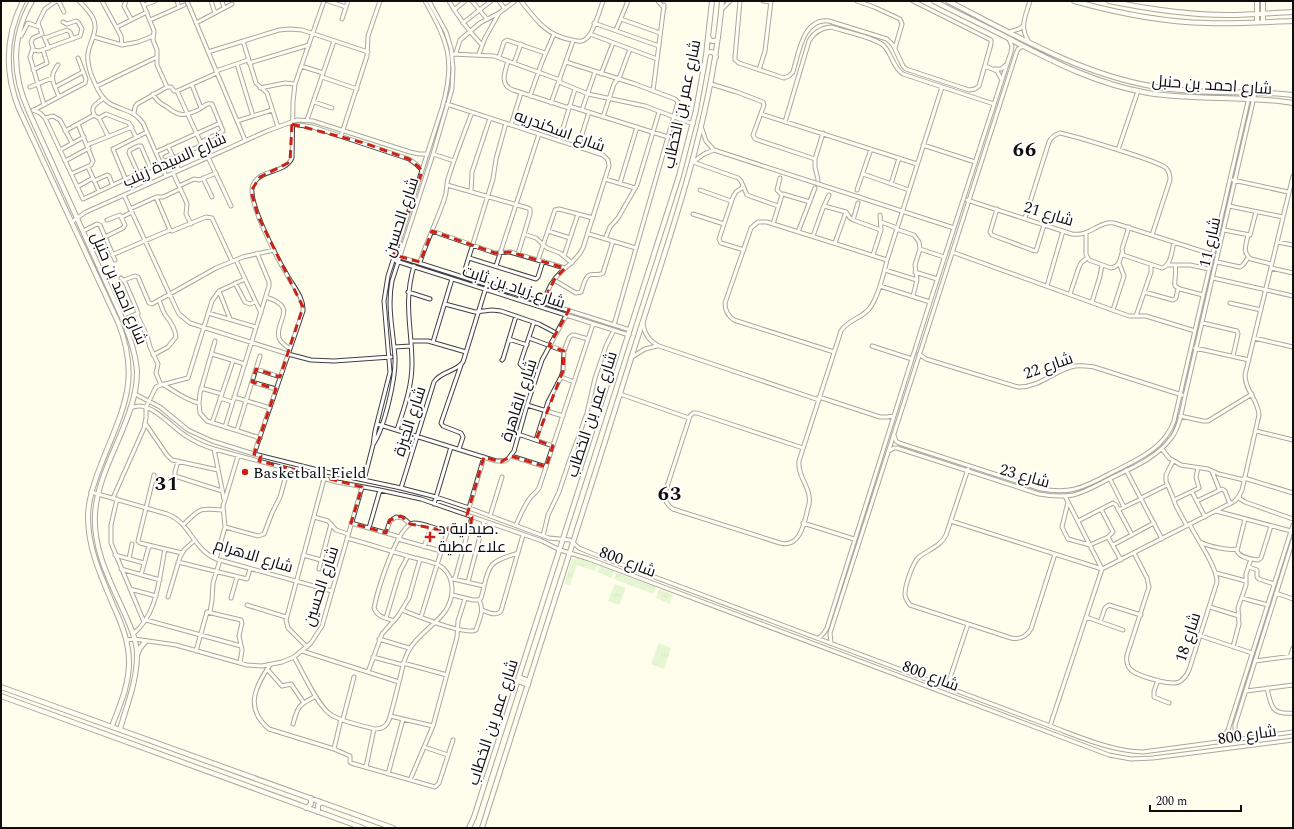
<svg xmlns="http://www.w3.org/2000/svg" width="1294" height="829" viewBox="0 0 1294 829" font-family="Spectral,Cairo,serif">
<defs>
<pattern id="grass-tufts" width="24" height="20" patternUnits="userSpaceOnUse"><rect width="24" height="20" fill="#caeeb1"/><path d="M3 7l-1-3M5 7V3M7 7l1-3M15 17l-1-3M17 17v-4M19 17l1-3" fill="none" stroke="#accb97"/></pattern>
</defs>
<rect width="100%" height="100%" fill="#fffdec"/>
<path fill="url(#grass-tufts)" d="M577,558L597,565L595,571L577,565L570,585L564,584L572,559Z
M600,566L614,571L612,578L597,572Z
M617,573L656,587L653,594L614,579Z
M615,584L626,588L619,605L608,601Z
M659,589L673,594L670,604L656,598Z
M659,643L671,648L664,669L651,664Z"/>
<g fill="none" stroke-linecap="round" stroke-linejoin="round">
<g stroke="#404040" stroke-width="5">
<path id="minor" d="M57,1L59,2L64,12
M79,1C84,6 90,12 93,18C99,30 90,41 88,53C87,60 89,68 91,74C95,84 100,97 109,103C122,111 133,109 143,123L166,176
M102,1L121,36L122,45
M126,1L124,6L131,19
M142,1L154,31L153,40L157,50V65L167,87
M177,1L179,7
M187,1L245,140
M211,1L215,13
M222,1L224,8
M328,1L346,7
M449,1C458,17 469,31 482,45
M472,1L487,19
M499,1L505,9
M521,1C536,20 547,36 572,40C577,41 582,43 587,38C593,33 600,10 603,1
M658,1L664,8
M740,1L735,57V60L739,63L784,78L789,76L793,72C799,52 803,18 829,21L887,39L893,45L903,66L906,69L969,90L975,89L979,86L991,44V40L913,1
M763,1L771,2
M857,1L874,7L900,19L902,24L895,48
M144,5L155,1
M722,9L730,1
M454,10L465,1
M342,19L348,1
M621,19L660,33
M150,20L184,5
M196,23L232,4
M463,23L491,1
M594,23L659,46
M117,27L147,12
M616,30L628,1
M1009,32L1019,29L1023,26
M590,34L657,59
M21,36L28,23L39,27
M44,37L49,48
M94,37L122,45L138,42L153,36
M45,38L67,30L70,32L73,39
M243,41L256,83L267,93L278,127
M1029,42C1019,26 1025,18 1030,1
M33,50L39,51L80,36L82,29L78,22L76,21L67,24L63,22
M208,52L279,30L290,29L302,30L368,52
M456,53L460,40L480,23L499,13L515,1
M452,54L494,56L560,80
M479,54L485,38L499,13
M499,57L504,42L507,40L545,53
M508,61C505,72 499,85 513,90L569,108
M566,62L635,84L675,99L678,102L614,325
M249,63L309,45
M514,63L521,44
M237,64L253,116
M58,65C48,77 54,84 59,97
M301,66L323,73
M985,66L997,71L1002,80
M995,69H1001L1006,65
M33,70L47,63L43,50
M759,70L765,51L771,1
M216,71L248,60
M601,74L613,43
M322,77L357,89
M559,82L588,94L645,106L693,124
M711,84L737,92L763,102L764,105L753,135L755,139L815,159
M192,85L201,108
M97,86L157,57
M30,87L52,78
M55,87L83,72
M260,88L285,83L295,84
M653,91L664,5
M153,94C156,101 161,104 167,107C176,114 182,117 193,112C196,111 199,110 201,108C205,105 207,103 212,104L223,131L201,142
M530,96L542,62L554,34
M104,98C96,104 89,107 95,116L99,118L106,114L129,123L136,137
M314,102L332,108
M551,103L573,41
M447,104L603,155L608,160L609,166L583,248C578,259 569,264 561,272C552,280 547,290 544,302
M44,105L30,57L33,48L31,42L33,38L42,34L38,23L45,9L56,1
M569,106L668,137
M33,110L40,113L45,118L83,199L160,163
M34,110L85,83L86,79L78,58
M582,110L595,72
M134,113L135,107L137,104L167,87H171L174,91H177L217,73
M761,114L917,164
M603,117L614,84L620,76L630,49
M45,118L53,116L60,120L72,143
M99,118L108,136
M307,120L334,41
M237,121L272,110
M785,122L809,41C814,32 821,28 831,27C843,31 877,38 884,46C892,54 893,68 903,74L994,104
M291,124L313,127L409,159L416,164L422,170
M511,125L521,93
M702,129L706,141L714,150L954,228
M65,131L94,115
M341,136L367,56L368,36L380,1
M559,141L575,89
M87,145L132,127
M923,145L975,162
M168,146L179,170
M578,147L589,112
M60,150L84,137
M714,150L704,154L693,162L738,178L741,181L747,195L778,206
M1118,150L1138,91
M156,152L220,123
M433,154L454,161
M165,157L171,154
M208,157L231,206
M173,158L200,146L201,143L177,91
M65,161L89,148
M88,167L99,191
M138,173L129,153L130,150L138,146H141L150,167
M173,173L185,199L187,204L186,214L191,224
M71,174L91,165L93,161L78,124
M863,174L909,190
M125,178L113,149L147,132
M203,178L212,197
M780,178L777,190L782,195
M605,179L635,188
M818,180L815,167V159L823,133
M1233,180L1288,192
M94,181L107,175L109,176L112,184
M620,183L637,127
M891,184L899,158
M447,185L528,208L530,209V214L518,254
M179,186L194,179L199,180L216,173
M77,187L93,178
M743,187L736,192L733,197L719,239L721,243L744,250
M700,190L731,201
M857,190L871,149
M471,192L472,172L490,118
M124,195L176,308L179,314L190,323L288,354L311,360L334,361L391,357
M156,197L170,230L172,231L206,217L212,218L232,261
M967,200L1072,234C1090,237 1098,221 1114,223L1214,255
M824,206L846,212L850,218L856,221L881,230
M1229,206L1283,217
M130,209L156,197H163L180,189
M997,209L991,229L990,232L992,235L1032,250L1036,251L1044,225
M693,214L724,224
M122,217L132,212
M1025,218L1049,142C1051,137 1054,135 1060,133C1074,136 1159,161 1166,168C1169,171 1170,175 1170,180L1152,235
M853,220L858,203
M72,222L77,218L86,212L267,131L297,120L313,121L410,152L419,154H427
M881,222L897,228
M773,224L782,195L783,194L810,202
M1129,227L1122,249L1123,255L1162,268C1171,266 1172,250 1174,242
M896,229L914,235L919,242L920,249L915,265L917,280L913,296
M1224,230L1250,235L1256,212
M83,231L97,224L100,225L115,260
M432,231L495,253L510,252L565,268
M548,231L570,238
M798,232L815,188
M1086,233V254L1089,260L1111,268C1119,267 1120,260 1122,253
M524,234L536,238L547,248L560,253L572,263
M589,234L636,248
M1248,235C1246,245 1242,253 1251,259L1271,264
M813,236L823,208L829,195
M105,237L123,228L125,225L120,215L107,220
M605,239L610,227L618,218L637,185L659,112
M1277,242L1293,245
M835,243L846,212
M920,249L944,257
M952,252L1129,316H1146L1195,331
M112,255L170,230
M394,255L630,330
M873,255L881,230L880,215
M564,256L578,214
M469,258L536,279L538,277L543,261
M236,260L261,313
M538,260L555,210L559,209L593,218
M396,261L629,335
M420,262C427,240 438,219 445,197C447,191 446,185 448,179C455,156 464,134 472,112
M1217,262L1240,267L1243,265L1248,258
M1167,265H1190L1209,269
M1175,265C1177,272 1174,279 1175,286L1180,289L1203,295
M496,266L539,134
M1271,268L1293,273
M885,270L917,280
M915,272L937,279
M463,276L493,179L496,159L506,123
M121,278L125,282L137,310L138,317L147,336L150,347L158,364L156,373L161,385
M1213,278L1293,296
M124,280L135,276L138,277L149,303L152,304L216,268L243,257L274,250
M554,280L576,293L581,292C583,287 584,280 588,276C591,272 598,277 603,273L613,241
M235,283L245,302L250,304L255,302
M880,286L930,302
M1047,286L1063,231
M219,291L230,319
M408,292L430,299
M1144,292L1173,300L1176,298L1178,288
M1070,294L1079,267L1081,263L1087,258
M266,297C300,308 274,321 279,338C281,343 286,346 290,349
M1092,302L1100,276L1102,265
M1230,303L1261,310
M445,304L475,312L492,310L501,311L539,324L556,333
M1113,310L1124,276L1119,263
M208,313L256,327
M1136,316L1151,272V265
M123,320L138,313
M534,322L520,364L523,367L538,371
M643,323C644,334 649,341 659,346L819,400
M1203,323L1237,331L1238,334L1233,356
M529,338L564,351
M1254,338L1293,347
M509,339L527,345
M215,341L200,393L199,403L200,413L207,421L260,438
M411,341H428L466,352
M433,342L452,279
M872,346L912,359
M394,347L411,346
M1195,348L1249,360
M834,352L734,320C728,316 725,311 725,303L751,228L758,222H767L887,260
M212,354L245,364
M919,354L926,359L1018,387C1042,387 1054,370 1075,366C1081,365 1087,366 1094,367L1182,395
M153,355L168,347L176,337C175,328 171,322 166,316C163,312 161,305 159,300
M632,357L645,349L657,346
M502,360L503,359L516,316
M256,369L280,377
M561,377L574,382
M252,382L276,389
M162,384C175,391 185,400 199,403
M201,388L222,394
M135,394L160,407L188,430L212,441L254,454L326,472L401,488L436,497L469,508L549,538L570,540L579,548L591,553L1050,726C1080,737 1111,751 1143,752L1293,732
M620,394L689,418
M234,397L270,408
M819,397L880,417H887L894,416
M220,398L232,402
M527,405L563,416
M130,408C133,407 136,406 139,406C155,406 173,428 186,436C195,442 204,446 214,449L337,482L380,490L421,499L542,541L560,550L589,559L1109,755L1131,759L1153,758L1293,740
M1180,416L1203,421H1208L1252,394
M145,423L167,455L172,460L218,470
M212,423L233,361
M377,424L496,461H505L508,459L514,451L527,405L542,360L569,310
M225,427L269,286V282L257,253
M237,430L260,356
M397,430C404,408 412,387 412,364C412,328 403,303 414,266
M1256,431L1293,440
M518,434L553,446
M894,435L896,441L899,443L1041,489C1052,491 1063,492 1075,489C1087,486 1098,480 1109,474C1134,461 1164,450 1174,421L1250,93
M536,440L548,402L561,377L563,371L564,351L569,338L572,335H574L588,339
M374,443C385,425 396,378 395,357C393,331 387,306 392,281L433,154L452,89L453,68L451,48L446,32L429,1
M803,448L697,413H693L690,416L665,493C664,500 667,505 673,509L780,543C802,549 805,518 809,504C812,488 797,477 799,461L841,331C846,322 858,319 866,312C877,304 884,273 887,260L942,87
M214,449L224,499
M459,449L463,437L461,433L443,426L441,423L461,365
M1162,449L1169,458L1181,465L1208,469L1219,474L1244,480
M889,451L894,448H897L1039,494C1050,496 1061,497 1073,495C1086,492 1097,485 1109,479C1132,468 1157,458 1172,437C1180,426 1182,409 1185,396L1255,93
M254,454L303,311C304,297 292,285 286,273C277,258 246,199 253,185C259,169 285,174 292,158L293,102L295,84L324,1
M511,456L546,467
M178,461L175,472V476L222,491
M1173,461L1166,475V481L1172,495L1176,506L1187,526
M968,469L946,535C940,547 929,549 919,557C913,562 905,585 905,594C905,599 908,602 910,605L1011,638C1020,640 1026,637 1031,629L1055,554
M1126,470L1162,539
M1212,471L1219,489
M154,475L138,541L140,543L182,553
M1244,478L1293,493
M1110,479L1124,507
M364,480L373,445L375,431L390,372L384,301L388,276L442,108C456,60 448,42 425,1
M401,488L434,382C441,371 456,372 463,362L487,284
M91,492L167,514C190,522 192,548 216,559L332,591
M1192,492L1205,517
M1239,496L1240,499L1245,502L1293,519
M113,498L144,428L146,418V407L156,387L161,385L188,378L212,301L219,291L245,279
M1141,498L1167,485
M117,499L111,525V543L144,622
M1174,500L1199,488L1196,477L1198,468
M1197,501L1222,489L1225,491L1230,504
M1068,502L1062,527L1068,539L1090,545L1108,537L1113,532L1101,509
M434,504L451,447
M469,508L484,457
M1118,510L1141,499
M1216,511L1291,531
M490,516L502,477
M314,517L328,521L336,530L348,534
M1245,519L1237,551C1240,558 1251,559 1258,560L1261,558L1271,526
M951,521L1102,569L1235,501L1239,496L1242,490L1259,415C1258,399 1245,391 1245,375L1293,176
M1078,521L1113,503L1116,505L1132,535
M351,523L400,537
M803,523L854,539
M183,525C201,508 198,508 223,510
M516,525C520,516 524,506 530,498C533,494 537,492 539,488L593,324
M225,527L258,536L264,534L272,513L280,497L288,469
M369,528L380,490
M386,533L390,521L396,517L403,518L410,524
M543,536L548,515L559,492L569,462L577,441L587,413L595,378L606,346L614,330
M1108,537L1121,560
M398,539L441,551
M1200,542C1208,546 1228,551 1237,549
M1113,545L1154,523
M424,547L431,527
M1134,553L1147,578L1149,587L1127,655C1126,661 1127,666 1131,670C1138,676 1171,686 1179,682C1184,679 1187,675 1189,670L1217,582C1217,567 1197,539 1190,525
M115,555L144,563
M303,555L321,560
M129,559L132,544
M216,559L225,527L223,506L238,456
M178,562L247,579L250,569
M1249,567L1257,570V577L1259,579L1274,584
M121,569L160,580
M319,569L331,524
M1216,573L1246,581
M141,575L149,546
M453,579L484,586
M455,579L472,517
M468,582L484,521
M130,589L156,596
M1276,593L1293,599
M452,595L473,600H479L481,598C484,589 486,571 492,565C498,558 510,556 518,553
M168,597L180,557L184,550L194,541
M231,598L237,577
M1242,598L1268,605
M247,605L286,617
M1210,607L1239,616
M402,610C415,615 465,636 476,630C479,620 485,610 479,600
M482,610C488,612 496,617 501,611L523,535
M210,612L212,600L213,583L220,560
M421,617L448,529
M1086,617L1123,630
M386,618L400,571L408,556
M146,620L241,646
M394,621C386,618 377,617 374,608C377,593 397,524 414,523C423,523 433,528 442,530C450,531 461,528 470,527
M1100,622L1105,608L1109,605L1141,615
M133,634C158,614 159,578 165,549
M1201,636L1252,653
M819,638L824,633L827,628L930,302L1011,52L1012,46L1009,39
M379,639L409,648
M127,640L134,639L176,645L247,665L262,666L282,662L294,657L311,643L322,626L362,487
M831,643L830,633L1016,54L1018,49L1023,46
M307,647L288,628L286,620L324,479
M1233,647L1239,624L1238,608L1246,585V574L1251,559
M196,651L207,612L241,620L242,623L239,636L242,650L240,663
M302,651L399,682
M294,657C302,671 318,706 330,714C341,722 361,725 374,729C382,729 386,727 389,720C393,707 396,694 399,682C402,671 403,660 409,650C418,634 436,625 446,610C454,597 455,579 443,568C435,561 421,560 411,557C390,551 369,544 347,538
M373,657L403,665
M1290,657L1293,648
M1255,661L1293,656
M403,663L447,675
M270,665C254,688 245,709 269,729L334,749L350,756V762L351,763L435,787L439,783L453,740
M267,669L282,686L291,684L304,703
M368,672L382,634L398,616L409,598L420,559
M1158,680L1154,691V697L1169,703
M947,687L968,624
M1267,688C1271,707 1272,715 1293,713
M1246,691L1293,685
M390,716L433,726
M343,719L354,677
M293,724C298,705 299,705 316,696
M1050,726L1102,569L1065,496
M1238,739L1235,733V725L1293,540
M1220,742L1228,730L1293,525
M424,747L448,755
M334,749L341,719
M366,767L374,729
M388,774L403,719
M410,780L433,726L457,637L458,621L465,599"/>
</g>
<g stroke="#404040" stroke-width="6">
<path id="tertiary" d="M23,1C5,37 4,72 19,109L118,322C141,379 123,409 102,462C95,479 88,498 88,517C88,550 102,578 114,607C122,625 129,642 129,662C129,685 120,705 112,726
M32,1C11,37 12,75 29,112L123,320C130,337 136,354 137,372C137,420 98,465 95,514C93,550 110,581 124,612C130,626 137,640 137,655C137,681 127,705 120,729
M934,1C959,14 985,26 1010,39C1055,63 1097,84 1148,93C1196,101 1245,95 1293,103
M948,1C1013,34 1078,73 1151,86C1198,95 1246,90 1293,95
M1074,1C1117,13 1162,22 1207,23C1236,24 1264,22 1293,21
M1109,1C1148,9 1188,15 1228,15C1250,15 1271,13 1293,12
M1257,1V22
M1263,1V22
M708,36L710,40L712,41H716L718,38
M706,55C707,52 711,51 714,53L716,57
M137,655L140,648L146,641
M519,677L529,681
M518,681L528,685
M1,687L393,828
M1,696L363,828
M306,808L311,804V798
M318,812V805L321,802
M469,828L474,817L679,176L696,110L706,55L712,1
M482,828C533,669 584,509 634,349C670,235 712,121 722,1"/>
</g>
<use href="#minor" stroke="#fff" stroke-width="3"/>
<use href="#tertiary" stroke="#fff" stroke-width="4"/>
</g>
<path d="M0 0H1294V829H0ZM292,124L364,143L409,159L419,167L422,171L394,255L420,262L432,231L495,253L510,252L565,268L554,280L543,302L569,310L549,346L564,351L563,371L536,440L553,446L546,467L511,456L501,462L484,457L467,515L472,517L470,527L442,530L410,524L401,516L390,520L386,533L351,523L362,487L259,461L261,456L254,454L276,389L252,382L256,369L280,377L303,307L258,216L251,191L260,177L290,162Z" fill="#fffdec" fill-opacity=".55" fill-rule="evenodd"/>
<path fill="none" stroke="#ca2217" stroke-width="3" stroke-dasharray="8 5" stroke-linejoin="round" d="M292,124L364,143L409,159L419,167L422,171L394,255L420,262L432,231L495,253L510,252L565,268L554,280L543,302L569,310L549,346L564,351L563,371L536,440L553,446L546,467L511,456L501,462L484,457L467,515L472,517L470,527L442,530L410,524L401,516L390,520L386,533L351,523L362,487L259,461L261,456L254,454L276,389L252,382L256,369L280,377L303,307L258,216L251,191L260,177L290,162Z"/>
<g fill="#ca2217" stroke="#fff" stroke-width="1.5">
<circle cx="245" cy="472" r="4"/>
<path d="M428 531h4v4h4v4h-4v4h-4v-4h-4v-4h4z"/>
</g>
<g text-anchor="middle" stroke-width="4" stroke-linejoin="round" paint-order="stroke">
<g font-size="16" fill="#0d0d0d" stroke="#fff">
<text transform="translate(1212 84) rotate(4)" y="6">شارع احمد بن حنبل</text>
<text transform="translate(681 104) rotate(-78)" y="6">شارع عمر بن الخطاب</text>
<text transform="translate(560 130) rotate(20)" y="6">شارع اسكندريه</text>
<text transform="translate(174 159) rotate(-24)" y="6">شارع السيدة زينب</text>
<text transform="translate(1049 213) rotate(17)" y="6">شارع 21</text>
<text transform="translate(400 217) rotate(-72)" y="6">شارع الحسين</text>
<text transform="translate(1209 242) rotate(-77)" y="6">شارع 11</text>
<text transform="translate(514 286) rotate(18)" y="6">شارع زياد بن ثابت</text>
<text transform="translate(120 288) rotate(67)" y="6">شارع احمد بن حنبل</text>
<text transform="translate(1048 365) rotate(-19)" y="6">شارع 22</text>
<text transform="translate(518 400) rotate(-72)" y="6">شارع القاهرة</text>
<text transform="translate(591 414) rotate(-72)" y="6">شارع عمر بن الخطاب</text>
<text transform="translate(409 421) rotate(-72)" y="6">شارع الجيزة</text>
<text transform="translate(1025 475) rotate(16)" y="6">شارع 23</text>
<text transform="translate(254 555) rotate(17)" y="6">شارع الاهرام</text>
<text transform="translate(628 561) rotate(21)" y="6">شارع 800</text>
<text transform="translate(320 586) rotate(-72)" y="6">شارع الحسين</text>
<text transform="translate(1187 637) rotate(-72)" y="6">شارع 18</text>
<text transform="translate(931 675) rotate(21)" y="6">شارع 800</text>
<text transform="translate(492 722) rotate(-72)" y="6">شارع عمر بن الخطاب</text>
<text transform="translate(1247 734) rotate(-8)" y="6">شارع 800</text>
</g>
<g font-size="16" fill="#0d0d0d" stroke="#fff" text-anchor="start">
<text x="253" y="478">Basketball Field</text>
<text x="438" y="534">صيدلية د.<tspan x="438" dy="18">علاء عطية</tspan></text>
</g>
<g font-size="20" font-weight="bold" letter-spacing="1" fill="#0d0d0d" stroke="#fff">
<text x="1025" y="156">66</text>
<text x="167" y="490">31</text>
<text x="670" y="500">63</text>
</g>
</g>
<rect width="1294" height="829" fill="none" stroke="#0d0d0d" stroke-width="4"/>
<path d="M1150 805v6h91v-6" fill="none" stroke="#0d0d0d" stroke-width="2"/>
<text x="1156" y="805" font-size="12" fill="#0d0d0d" stroke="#ffffff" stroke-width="3" paint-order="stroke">200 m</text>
</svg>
